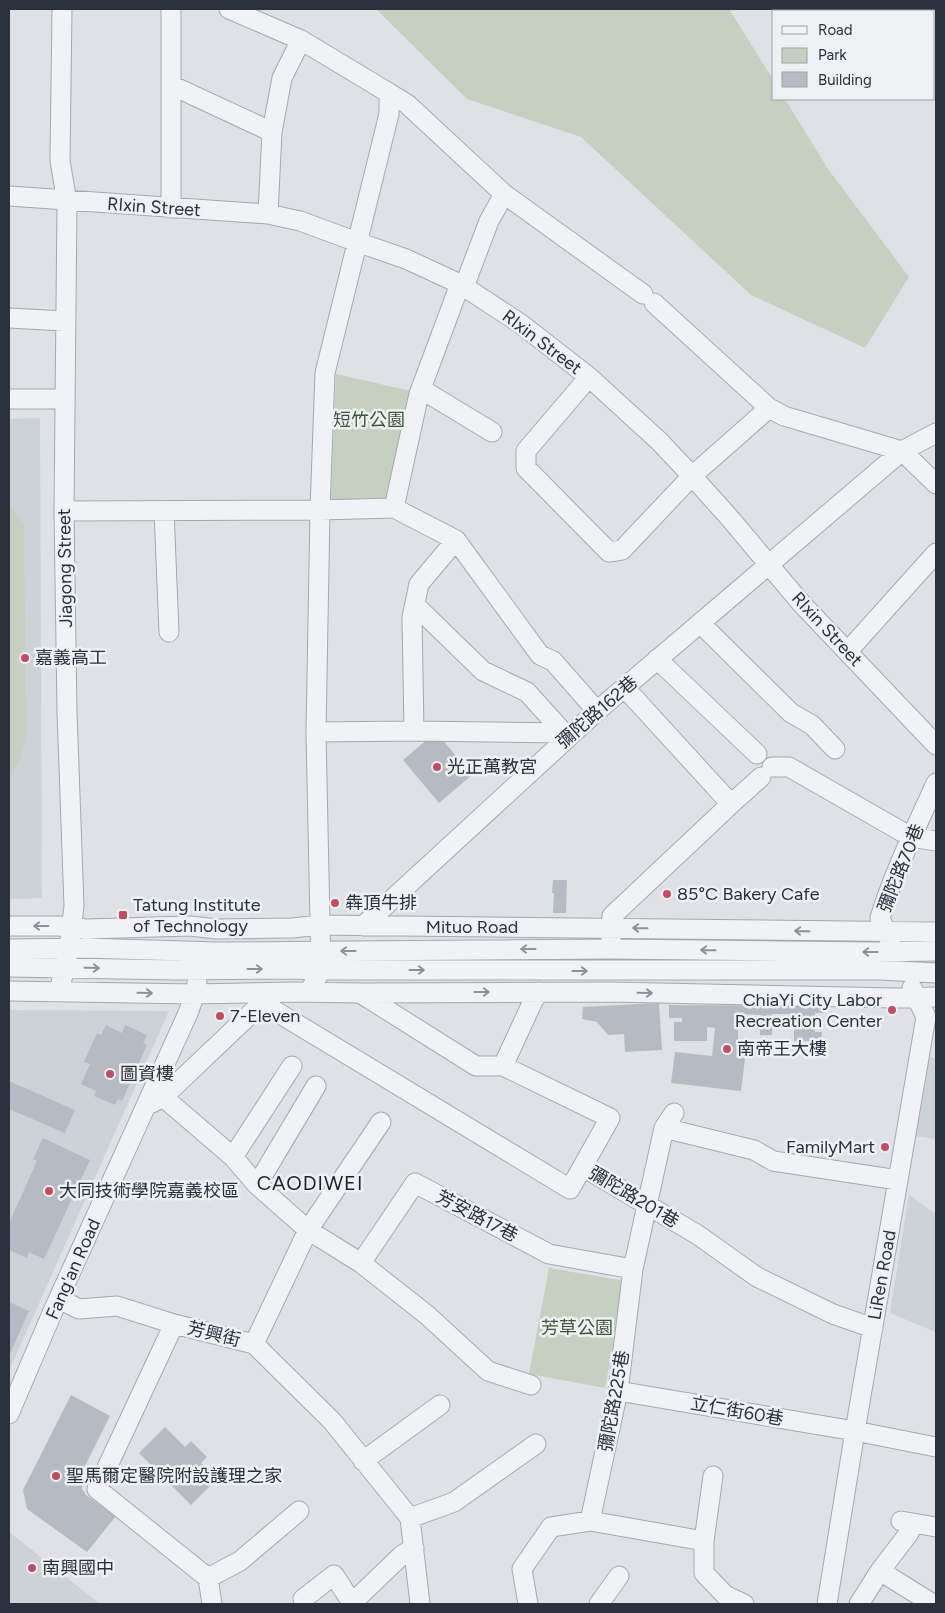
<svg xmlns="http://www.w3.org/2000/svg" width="945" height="1613" viewBox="0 0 945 1613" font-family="Figtree,'Noto Sans TC',sans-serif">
<rect width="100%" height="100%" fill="#dee2e6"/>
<path fill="#cdd1d8" d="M40,418L42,898L9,899V419Z
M9,1010L169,1011L9,1371Z
M925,1057L936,1058V1139L913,1136Z
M909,1195L936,1214V1332L890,1313Z
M9,1532L100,1604H9Z"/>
<path fill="#c5d0c0" d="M376,9H729L774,81V99H785L828,169L909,277L865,348L751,295L581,137L467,99Z
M336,374L411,391L387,502L331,499Z
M9,505L24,524L26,738L19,761L9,779Z
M549,1268L625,1281L605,1388L529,1374Z"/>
<path fill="#b6bbc3" d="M436,732L472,775L439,803L403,760Z
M553,880H567L566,913H553L554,893H552Z
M659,1003L662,1050L625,1052L624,1034L608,1035L597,1022L582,1019L583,1007Z
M669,1005L824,1006V1013H815V1032H822L821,1041H794V1014H772V1035H760V1015L738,1014V1046L746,1051L741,1091L671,1083L675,1052L712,1056L715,1028L707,1027V1041H674V1022H682V1018H669Z
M106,1025L122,1033L125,1025L147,1035L143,1043L147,1045L122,1101L118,1099L115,1105L94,1096L96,1091L81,1084L90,1064L84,1062L97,1033L101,1035Z
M9,1081L75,1110L65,1133L9,1109Z
M43,1138L90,1160L44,1259L29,1252L27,1258L9,1250V1223L37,1161L33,1159Z
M9,1302L29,1311L9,1356Z
M71,1395L110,1416L83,1470L82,1482V1489L86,1495L116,1516L87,1552L27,1509L23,1490Z
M165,1427L185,1447L191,1441L207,1457L201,1463L217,1479L191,1505L139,1453Z"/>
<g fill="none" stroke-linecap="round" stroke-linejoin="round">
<g stroke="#a4a9b0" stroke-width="21">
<path id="minor" d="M229,9L301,40L389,93V114L325,373L320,510L316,732L321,970L309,992
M171,85V9
M389,93L407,104L504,194L643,294
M9,196L268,214L300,221L357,242L406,259L460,284L521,324L589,377L659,441L692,476L728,516L801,603L936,745
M171,208V85L272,132
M268,214L272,132L282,78L301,40
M464,287L489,221L504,194
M654,303L769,408L784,416L902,451L936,433
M9,318L65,321
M589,377L526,451V468L609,552L622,550L692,476L769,408
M421,389L492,432
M9,399H65
M394,508L456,540
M64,511L320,510L394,508L419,394L460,284
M164,511L169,632
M415,605L483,671L527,692L564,733
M700,623L791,713L812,725L835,749
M848,651L936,553
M657,659L757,754
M625,688L731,804
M414,731L412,617L419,584L456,540L540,655L553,661L597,711
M316,732L414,731L564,733L569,736
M772,767H789L911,837L936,841
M9,926H59L86,929L190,926L217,929L292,928L321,925L936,932
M363,926L597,711L902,451L936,484
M611,939L612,916L731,804L761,777
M890,941L880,918C894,872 916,828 936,783
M9,949L84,948L218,952L611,949L873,952L936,951
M9,967L177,970L292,969L321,970H881L936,973
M9,991L195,994L292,992L360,993L612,992L895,998L936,997
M59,992L69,949L74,906L67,712L64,511L67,202L60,161L62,9
M360,993L476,1066H503
M262,1003L570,1189L610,1118L503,1066L533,1001L539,992
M163,1097L233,1157L257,1185L308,1230L361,1263L427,1315L488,1371L531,1385
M152,1103L163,1097L262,1003L272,998
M674,1113L664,1128L754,1150L773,1161L898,1180
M233,1157L292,1066
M583,1167L698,1235L757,1277L833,1314L873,1328
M257,1185L316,1086
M361,1263L415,1183L549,1254L633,1269
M59,1299L79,1309L117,1306L174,1324
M254,1344L308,1230L381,1122
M618,1391L855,1431L936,1447
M9,1414L53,1311L188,1013L195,994L197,983
M363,1461L440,1405
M713,1476L704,1541V1573L725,1595L744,1604
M410,1518L454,1502L536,1444
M590,1521L704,1541
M901,1521L936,1527
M880,1571L933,1604
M208,1578L240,1561L299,1511
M303,1599L334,1575L352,1603
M212,1604L208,1578L97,1489L174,1324L254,1344L332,1421L410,1518L420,1604
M351,1604L402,1555L414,1548
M528,1604L522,1569L551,1527L590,1521L618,1391L633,1269L664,1128
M599,1604L619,1576
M827,1604L855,1431L926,1017L912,988
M859,1604L880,1571L909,1533"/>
</g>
<use href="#minor" stroke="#f1f2f5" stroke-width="19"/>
</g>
<defs><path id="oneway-shaft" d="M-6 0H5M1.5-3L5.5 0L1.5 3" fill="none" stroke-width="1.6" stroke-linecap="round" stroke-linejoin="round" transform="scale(1.25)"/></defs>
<g stroke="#8d9298">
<use href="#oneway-shaft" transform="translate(41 926) rotate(-180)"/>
<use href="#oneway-shaft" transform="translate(640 928) rotate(-179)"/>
<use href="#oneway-shaft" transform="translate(802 931) rotate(-179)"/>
<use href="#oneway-shaft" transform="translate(528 949) rotate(180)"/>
<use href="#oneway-shaft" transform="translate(708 950) rotate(-179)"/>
<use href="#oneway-shaft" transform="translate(348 951) rotate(180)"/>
<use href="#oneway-shaft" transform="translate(870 952) rotate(-180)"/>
<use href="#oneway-shaft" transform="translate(92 968) rotate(1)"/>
<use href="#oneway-shaft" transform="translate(255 969)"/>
<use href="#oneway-shaft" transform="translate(417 970)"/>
<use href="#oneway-shaft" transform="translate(580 971)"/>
<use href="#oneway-shaft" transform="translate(482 992)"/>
<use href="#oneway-shaft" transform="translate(145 993) rotate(1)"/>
<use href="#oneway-shaft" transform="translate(645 993) rotate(1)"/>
</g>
<g fill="#c24d63" stroke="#edf1f4" stroke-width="2">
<circle cx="25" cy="658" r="5"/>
<circle cx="437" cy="767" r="5"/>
<circle cx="667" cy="894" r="5"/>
<circle cx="335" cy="903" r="5"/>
<rect x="118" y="910" width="10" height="10" rx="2.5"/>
<circle cx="892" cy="1010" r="5"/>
<circle cx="220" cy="1016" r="5"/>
<circle cx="727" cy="1049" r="5"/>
<circle cx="110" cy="1074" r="5"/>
<circle cx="885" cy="1147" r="5"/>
<circle cx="49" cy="1191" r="5"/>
<circle cx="56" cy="1476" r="5"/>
<circle cx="32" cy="1568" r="5"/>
</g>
<g text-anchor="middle" stroke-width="5" stroke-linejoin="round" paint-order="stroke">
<g font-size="18" fill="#29313c" stroke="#edf1f4">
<text transform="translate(154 207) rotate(4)" y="6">RIxin Street</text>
<text transform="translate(542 342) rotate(37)" y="6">RIxin Street</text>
<text transform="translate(65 568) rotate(-91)" y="6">Jiagong Street</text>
<text transform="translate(827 629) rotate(47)" y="6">RIxin Street</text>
<text transform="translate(597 712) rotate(-41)" y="6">彌陀路162巷</text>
<text transform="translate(901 868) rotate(-68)" y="6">彌陀路70巷</text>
<text x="472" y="933">Mituo Road</text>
<text transform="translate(634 1197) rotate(31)" y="6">彌陀路201巷</text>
<text transform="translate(477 1216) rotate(28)" y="6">芳安路17巷</text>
<text transform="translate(73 1269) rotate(-66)" y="6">Fang'an Road</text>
<text transform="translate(882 1275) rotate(-80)" y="6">LiRen Road</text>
<text transform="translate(214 1334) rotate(14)" y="6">芳興街</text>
<text transform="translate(614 1401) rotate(-80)" y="6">彌陀路225巷</text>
<text transform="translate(737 1411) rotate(10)" y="6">立仁街60巷</text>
</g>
<g font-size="18" fill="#3e5637" stroke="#edf1f4">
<text x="369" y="426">短竹公園</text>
<text x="577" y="1334">芳草公園</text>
</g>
<g font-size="18" fill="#29313c" stroke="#edf1f4" text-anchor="start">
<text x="35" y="664">嘉義高工</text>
<text x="447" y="773">光正萬教宮</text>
<text x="677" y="900">85°C Bakery Cafe</text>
<text x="345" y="909">犇頂牛排</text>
<text x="133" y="911">Tatung Institute<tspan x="133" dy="21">of Technology</tspan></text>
<text x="882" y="1006" text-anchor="end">ChiaYi City Labor<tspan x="882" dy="21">Recreation Center</tspan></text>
<text x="230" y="1022">7-Eleven</text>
<text x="737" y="1055">南帝王大樓</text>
<text x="120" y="1080">圖資樓</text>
<text x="875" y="1153" text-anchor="end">FamilyMart</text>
<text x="59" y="1197">大同技術學院嘉義校區</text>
<text x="66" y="1482">聖馬爾定醫院附設護理之家</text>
<text x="42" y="1574">南興國中</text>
</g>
<g font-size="20" letter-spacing="1" fill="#1b222d" stroke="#edf1f4">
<text x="310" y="1190">CAODIWEI</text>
</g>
</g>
<rect width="945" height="1613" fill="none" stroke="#29313c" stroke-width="20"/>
<rect x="772" y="10" width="162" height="90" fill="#edf1f4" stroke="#9fa4aa"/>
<rect x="782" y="26" width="25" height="8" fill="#f1f2f5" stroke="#9fa4aa"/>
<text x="818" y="35" font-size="15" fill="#29313c">Road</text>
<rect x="782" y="48" width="25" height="15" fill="#c5d0c0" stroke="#9fa4aa"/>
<text x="818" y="60" font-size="15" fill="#29313c">Park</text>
<rect x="782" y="72" width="25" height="15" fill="#b6bbc3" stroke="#9fa4aa"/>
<text x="818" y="85" font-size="15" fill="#29313c">Building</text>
</svg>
